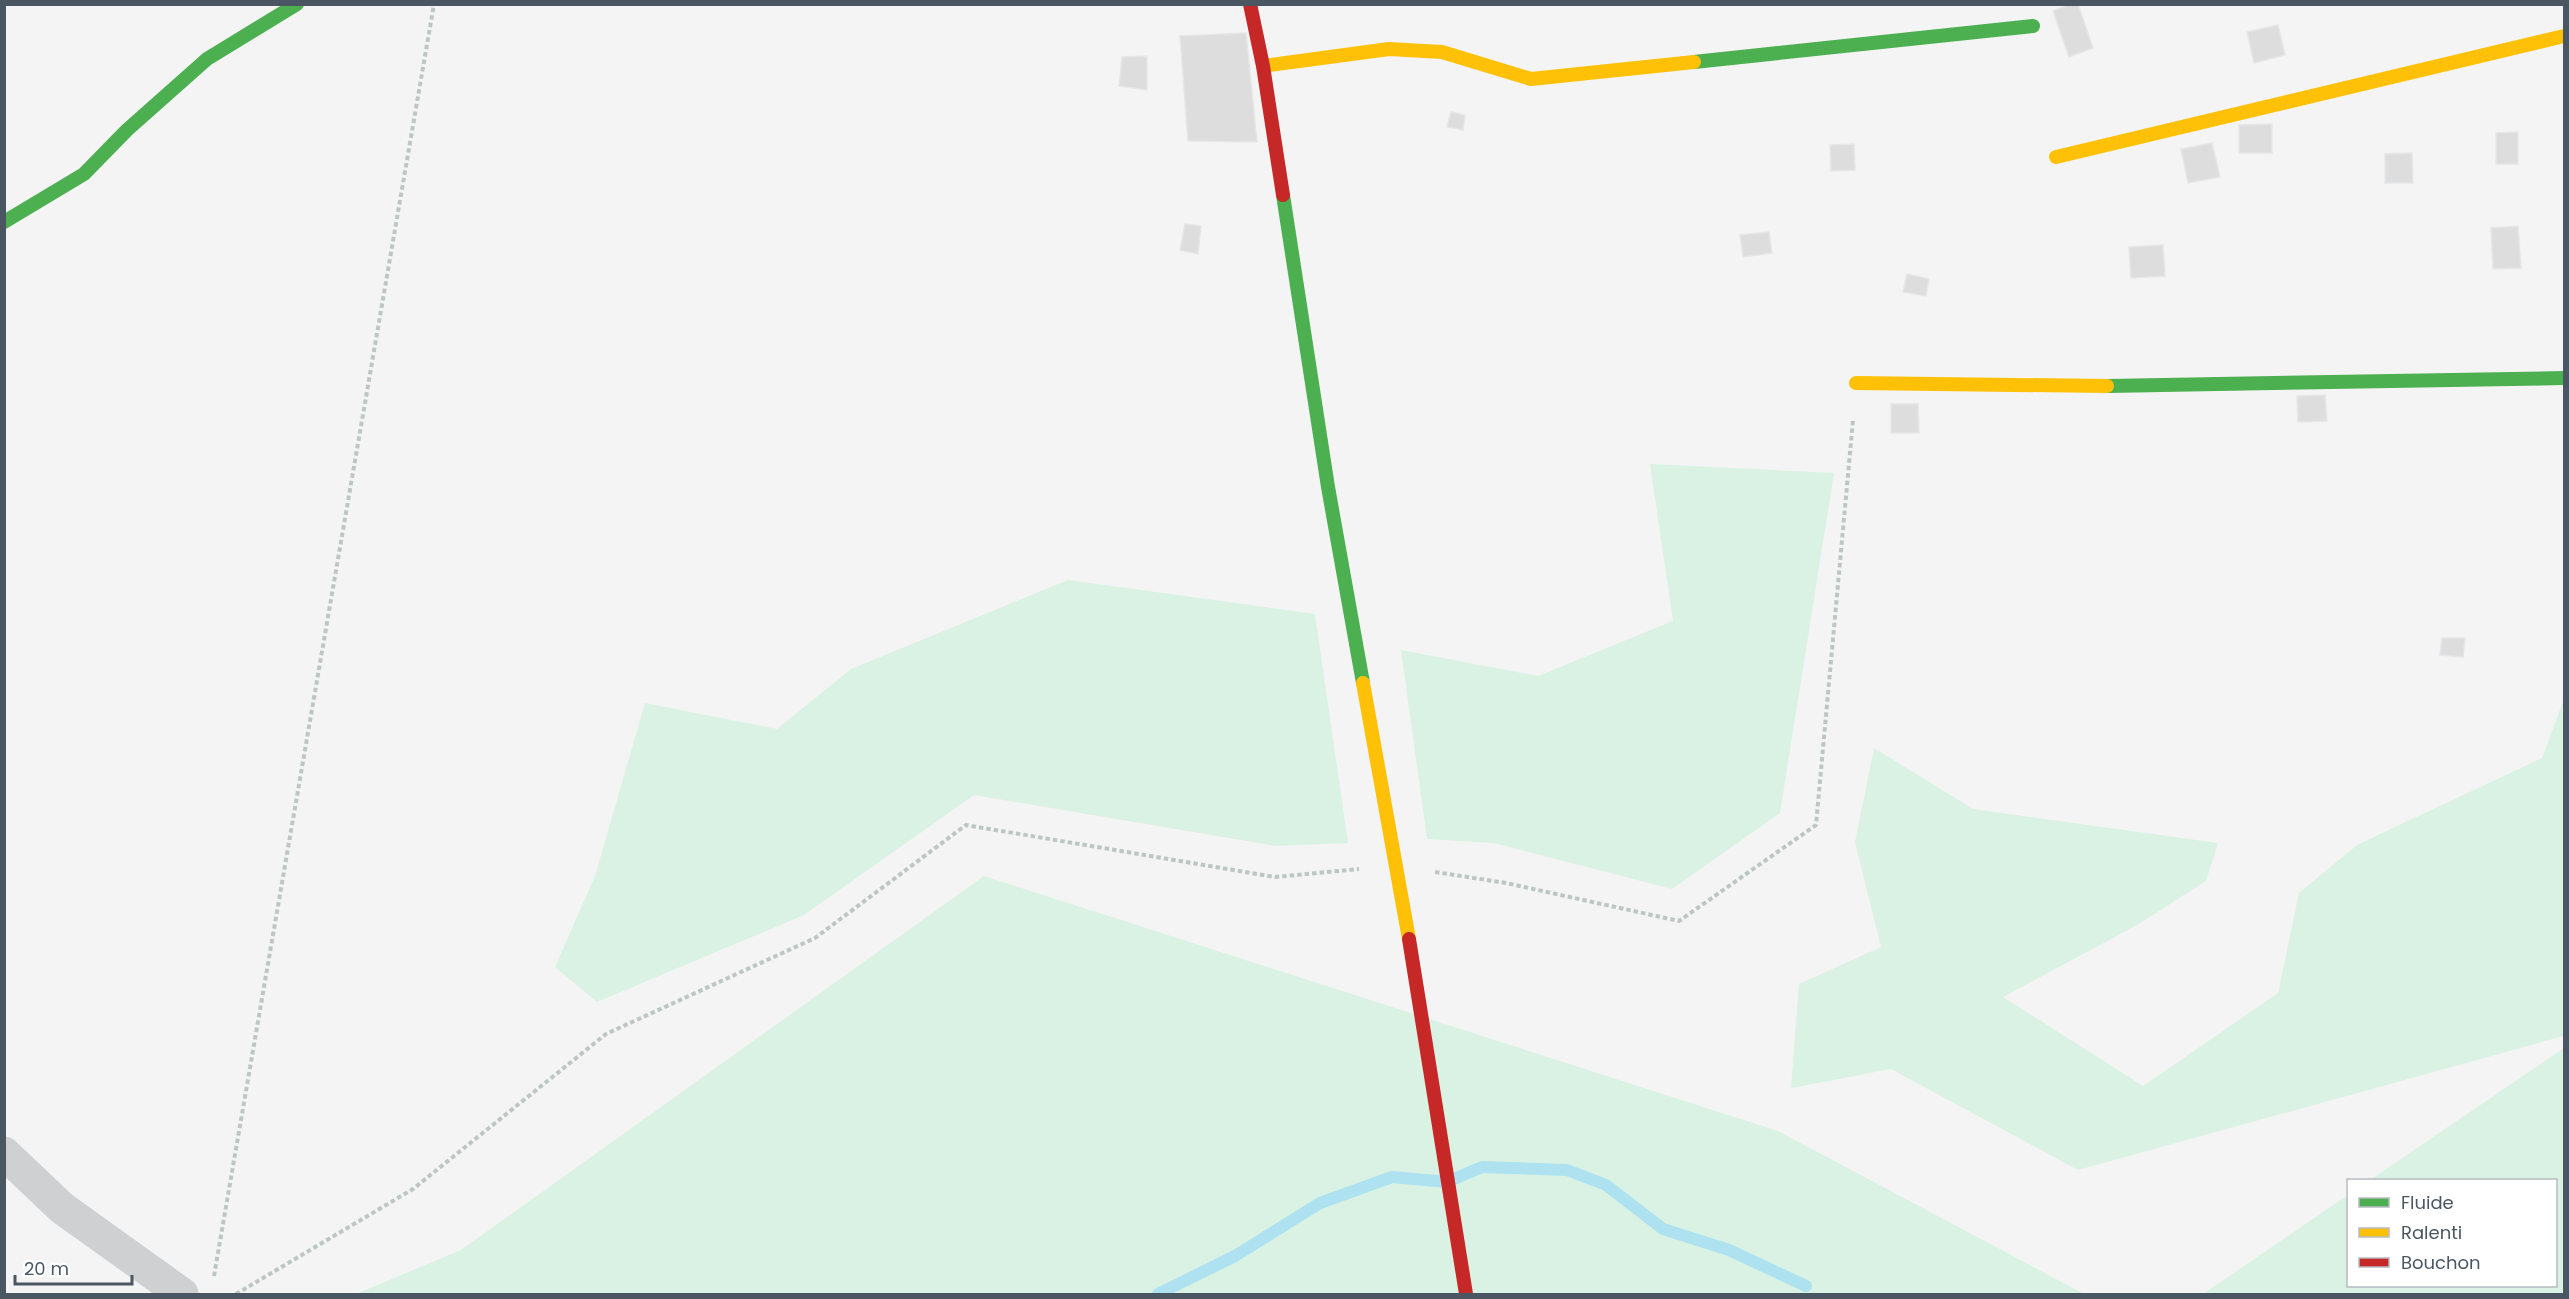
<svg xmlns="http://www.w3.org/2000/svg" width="2569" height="1299" viewBox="0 0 2569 1299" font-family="Poppins,sans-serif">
<rect width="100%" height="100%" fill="#f4f4f4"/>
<path fill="#d9f2e3" d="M1650,464L1834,473L1780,813L1672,889L1494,843L1427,839L1401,650L1538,676L1673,621Z
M1068,580L1315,614L1348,843L1276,846L974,795L804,915L597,1002L555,967L595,876L645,703L777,729L851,669Z
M2564,699V1036L2078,1170L1891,1069L1791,1088L1799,984L1881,947L1855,842L1874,748L1973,809L2218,843L2206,881L2137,925L2003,997L2143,1086L2278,993L2299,893L2357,845L2542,758Z
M984,876L1778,1131L2084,1294H356L461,1250Z
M2564,1048V1294H2203L2348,1195V1286H2556V1180H2370Z"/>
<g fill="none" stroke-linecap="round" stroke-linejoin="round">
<path stroke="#aee2f0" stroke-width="12" d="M1158,1294L1235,1256L1320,1203L1392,1177L1447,1182L1482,1167L1567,1170L1606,1185L1663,1229L1729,1250L1806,1286"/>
</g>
<path fill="#ddddde" stroke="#e5e6e7" stroke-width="1.5" d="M2071,4H2078L2093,48L2069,57L2053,11Z
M2278,25L2285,55L2254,63L2247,32Z
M1246,33L1257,142L1188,141L1180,36Z
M1147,56V90L1119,86L1122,57Z
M1451,112L1465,115L1463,130L1447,127Z
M2272,124V153H2239V125Z
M2518,132V164H2496V133Z
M2212,143L2220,177L2188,183L2181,149Z
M1854,144L1855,170L1831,171L1830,145Z
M2412,153L2413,183H2385V154Z
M1185,224L1201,226L1198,254L1180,250Z
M2518,226L2521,268L2493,269L2491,228Z
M1769,232L1772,253L1743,257L1740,235Z
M2163,245L2165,276L2131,278L2129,247Z
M1907,274L1929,279L1926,296L1903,292Z
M2325,395L2327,421L2298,422L2297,396Z
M1891,404H1918L1919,433H1891Z
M2442,638H2465L2463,657L2440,655Z"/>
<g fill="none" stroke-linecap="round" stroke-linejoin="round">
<path stroke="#bcc7c4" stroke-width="4" stroke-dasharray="4.5 3" stroke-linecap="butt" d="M1435,872L1506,883L1679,921L1816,825L1853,420
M214,1276L434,4
M236,1294L413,1189L606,1034L815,938L966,825L1275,877L1359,869"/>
<path stroke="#ced0d2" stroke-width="33" d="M4,1153L62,1208L182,1294"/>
<path stroke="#4caf50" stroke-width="14" d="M1694,62L2033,26
M1283,195L1328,487L1363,683
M4,222L84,174L127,130L207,59L297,4
M2107,386L2564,378"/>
<path stroke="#ffc107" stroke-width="14" d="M1263,66L1389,49L1442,52L1531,79L1694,62
M2056,157L2564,36
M1856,383L2107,386
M1363,683L1409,939"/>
<path stroke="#c62828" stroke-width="14" d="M1250,4L1263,66L1283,195
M1409,939L1466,1294"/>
</g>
<rect width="2569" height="1299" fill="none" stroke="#4a5661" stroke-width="12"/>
<rect x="2347" y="1179" width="210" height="108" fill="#ffffff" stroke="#b7bbc0" stroke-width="1.5"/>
<rect x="2359" y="1198" width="30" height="9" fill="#4caf50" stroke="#b7bbc0" stroke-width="1.5"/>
<text x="2401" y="1209" font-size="18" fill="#4a5661">Fluide</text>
<rect x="2359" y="1228" width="30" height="9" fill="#ffc107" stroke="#b7bbc0" stroke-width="1.5"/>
<text x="2401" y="1239" font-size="18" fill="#4a5661">Ralenti</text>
<rect x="2359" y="1258" width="30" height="9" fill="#c62828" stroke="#b7bbc0" stroke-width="1.5"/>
<text x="2401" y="1269" font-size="18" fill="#4a5661">Bouchon</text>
<path d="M15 1275v9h117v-9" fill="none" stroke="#4a5661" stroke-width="3"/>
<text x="24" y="1275" font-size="18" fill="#4a5661" stroke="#ffffff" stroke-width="4.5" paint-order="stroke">20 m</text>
</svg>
